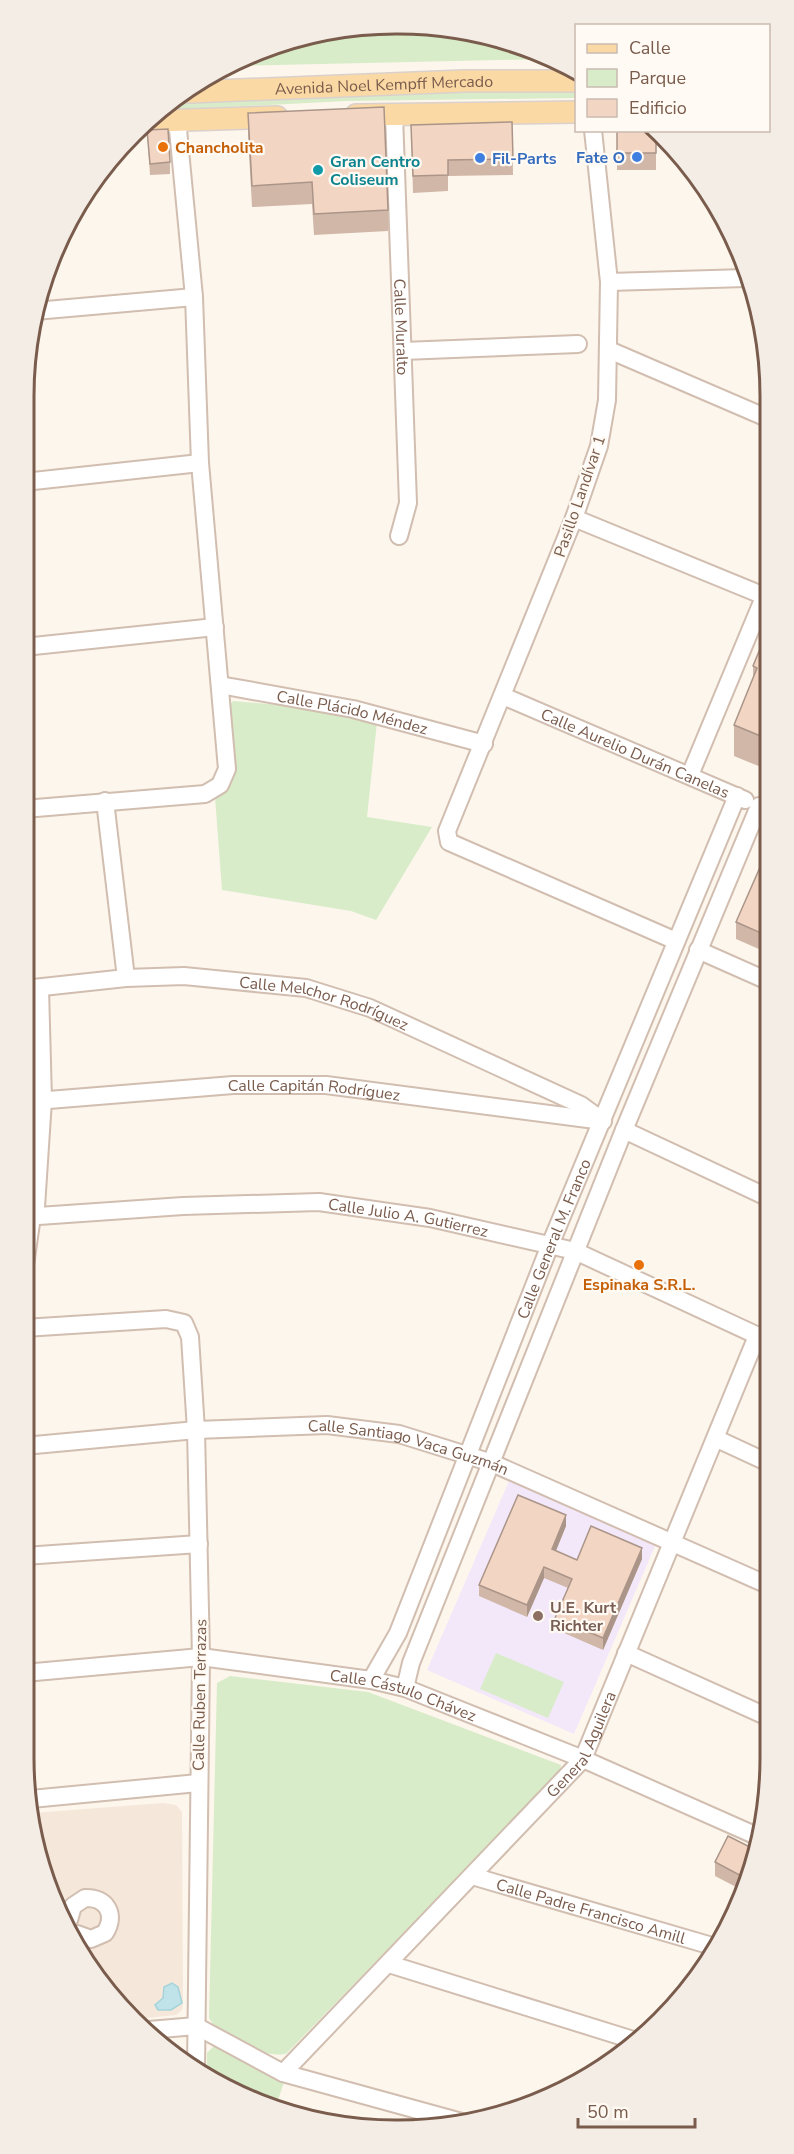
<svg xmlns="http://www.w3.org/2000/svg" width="794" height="2154" viewBox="0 0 794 2154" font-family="'Nunito Sans',sans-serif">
<rect width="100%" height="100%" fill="#fdf6ec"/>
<path fill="#f5e8da" d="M163,1803L176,1805L182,1812L183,2004L182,2010L176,2015L136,2019L116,2003L44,1877L33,1813Z"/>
<path fill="#f3e8fa" d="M509,1481L656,1544L574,1734L427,1670Z"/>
<path fill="#d8ecc9" d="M349,27L494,37L548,59L233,66Z
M576,89V98L346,101L170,110L180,101L307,95Z
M233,701L315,708L377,722L367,817L432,827L376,920L351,911L222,890L215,797C219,795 224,793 227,789C239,777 230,726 228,708Z
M496,1653L564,1682L548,1718L480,1689Z
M230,1676L368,1692L561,1765L560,1772L287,2053C269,2061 217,2035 209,2018L217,1683Z
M215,2045L284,2082L277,2103L207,2077V2053Z"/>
<path fill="#bfe3e8" stroke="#a5d3da" stroke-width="1.5" d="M172,1983L178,1987L182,2003L171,2010H158L155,2005L163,1998L164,1987Z"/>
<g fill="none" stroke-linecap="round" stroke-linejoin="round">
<g stroke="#d1beb0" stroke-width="20">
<g id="minor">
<path id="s1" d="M394,115L408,503L399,536"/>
<path d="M593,130L609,282L607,400L599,446L574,518L447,831L449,842L676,941"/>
<path d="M609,282L746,278"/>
<path d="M35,311L194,297"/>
<path d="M609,350L767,418"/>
<path d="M403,351L578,344"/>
<path d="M24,482L200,463"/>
<path d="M574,518L767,597"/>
<path d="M24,647L215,627"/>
<path id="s2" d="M220,685L353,709L484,744"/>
<path id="s3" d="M503,696L745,800"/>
<path d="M690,775L767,590"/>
<path d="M105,801L126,978"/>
<path d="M24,809L205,794L220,785L227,769L200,463L194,297L177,119"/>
<path d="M698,950L768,981"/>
<path id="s4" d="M24,989L126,978L184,976L306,988L370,1008L581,1105L603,1121"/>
<path id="s5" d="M24,1102L233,1085H326L603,1121"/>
<path d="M624,1130L769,1198"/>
<path id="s6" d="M24,1217L183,1206L319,1202L430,1218L575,1251L769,1341"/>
<path d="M24,1272L32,1216L36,1207L43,1100L40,988"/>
<path d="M24,1328L166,1319L184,1323L190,1337L196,1430L201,1657L196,2068"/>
<path d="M717,1439L769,1463"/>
<path id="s7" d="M24,1446L196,1430L327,1425L399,1434L492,1463L770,1586"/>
<path d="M24,1556L199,1544"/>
<path d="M626,1653L770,1718"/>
<path id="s8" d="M24,1673L201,1657L371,1680L405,1688L583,1759L759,1837"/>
<path id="s9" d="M371,1680L398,1633L550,1245L737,796"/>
<path d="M405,1688L411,1663L624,1130L759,806"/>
<path d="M31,1799L198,1783"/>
<path id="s10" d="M472,1876L712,1946"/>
<path d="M69,1920L73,1906L85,1898C106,1897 117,1914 105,1933L91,1939L77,1934"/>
<path d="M389,1964L633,2040"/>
<path d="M149,2030L196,2026L283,2073L465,2123"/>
<path id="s11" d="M283,2073L583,1759L757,1336"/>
</g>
</g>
<g stroke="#dad1cd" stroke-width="24">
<g id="major">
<path id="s12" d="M190,92L464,81H576"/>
<path d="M356,115L576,112"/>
<path d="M157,121L277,117"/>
</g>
</g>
<use href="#minor" stroke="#fff" stroke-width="16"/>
<use href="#major" stroke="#fbd9a5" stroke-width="21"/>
</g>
<path fill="#d1b7a8" d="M511,44L526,50L511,51Z
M248,113L388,210V231L314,235L312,204L252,207L248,135Z
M512,122L513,175L448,176V191L413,193L411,125Z
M147,130L170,162V174L150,175Z
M617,130L656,134V170H617Z
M767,632L768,770L734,756V725L753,679V666Z
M768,849V953L736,939V922Z
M566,1526L556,1551L577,1560L642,1559L603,1650L555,1629V1618L568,1588L544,1578L527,1617L479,1596V1585Z
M757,1854L740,1889L715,1876V1862Z"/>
<path fill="#aa9588" d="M566,1515V1526L552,1560V1549Z
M642,1548V1559L603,1650V1638Z
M544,1567V1578L527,1617V1605Z"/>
<path fill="#f3d5c3" stroke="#aa9588" stroke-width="1.5" d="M384,107L388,210L314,214L312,182L252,186L248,113Z
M512,122L513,159L448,160V175L413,176L411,125Z
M168,129L170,162L150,164L147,130Z
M617,130H652L656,134V153H617Z
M767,632L768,739L734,725L757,668L753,666Z
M768,849V936L736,922Z
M518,1495L566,1515L552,1549L577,1560L591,1526L642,1548L603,1638L555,1618L572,1579L544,1567L527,1605L479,1585Z
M728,1836L758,1851L745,1878L715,1862Z"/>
<g fill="#e8710a" stroke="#fffaf3" stroke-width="2">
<circle cx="163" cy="147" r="6"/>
<circle cx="639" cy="1265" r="6"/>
</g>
<g fill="#3f7fe0" stroke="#fffaf3" stroke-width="2">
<circle cx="637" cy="157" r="6"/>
<circle cx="480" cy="158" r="6"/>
</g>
<circle fill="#0f9aa8" stroke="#fffaf3" stroke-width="2" cx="318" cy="170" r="6"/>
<circle fill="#8d6e63" stroke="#fffaf3" stroke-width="2" cx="538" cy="1616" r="6"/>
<g text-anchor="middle" stroke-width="4.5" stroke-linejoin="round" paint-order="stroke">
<g font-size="16" fill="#7a5c4d" stroke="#fffaf3">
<text dy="6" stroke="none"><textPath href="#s12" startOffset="194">Avenida Noel Kempff Mercado</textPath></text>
<text dy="6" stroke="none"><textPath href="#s1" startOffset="212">Calle Muralto</textPath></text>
<text transform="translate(579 496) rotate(-71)" y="6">Pasillo Landívar 1</text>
<text dy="6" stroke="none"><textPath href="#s2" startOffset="135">Calle Plácido Méndez</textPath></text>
<text dy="6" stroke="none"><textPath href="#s3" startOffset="144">Calle Aurelio Durán Canelas</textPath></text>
<text dy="6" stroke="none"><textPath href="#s4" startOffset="304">Calle Melchor Rodríguez</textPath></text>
<text dy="6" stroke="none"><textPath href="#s5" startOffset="291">Calle Capitán Rodríguez</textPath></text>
<text dy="6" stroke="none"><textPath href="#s6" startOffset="386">Calle Julio A. Gutierrez</textPath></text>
<text dy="6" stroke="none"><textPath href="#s9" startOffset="478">Calle General M. Franco</textPath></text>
<text dy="6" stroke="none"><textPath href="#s7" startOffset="388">Calle Santiago Vaca Guzmán</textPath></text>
<text transform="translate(199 1695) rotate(-89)" y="6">Calle Ruben Terrazas</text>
<text dy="6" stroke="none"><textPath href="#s8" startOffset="384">Calle Cástulo Chávez</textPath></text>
<text dy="6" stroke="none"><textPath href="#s11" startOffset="446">General Aguilera</textPath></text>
<text dy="6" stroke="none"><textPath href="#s10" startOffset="124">Calle Padre Francisco Amill</textPath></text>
</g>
<g font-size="16" font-weight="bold" fill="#c56008" stroke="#fffaf3" text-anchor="start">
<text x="175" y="153">Chancholita</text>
<text x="639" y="1290" text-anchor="middle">Espinaka S.R.L.</text>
</g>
<g font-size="16" font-weight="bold" fill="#366cbe" stroke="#fffaf3" text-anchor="end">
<text x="625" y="163">Fate O</text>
<text x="492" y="164" text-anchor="start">Fil-Parts</text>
</g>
<g font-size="16" font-weight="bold" fill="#0d838f" stroke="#fffaf3" text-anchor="start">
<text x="330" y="167">Gran Centro<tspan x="330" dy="18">Coliseum</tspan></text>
</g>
<g font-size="16" font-weight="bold" fill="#785e54" stroke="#fffaf3" text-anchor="start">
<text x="550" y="1613">U.E. Kurt<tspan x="550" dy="18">Richter</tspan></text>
</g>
</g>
<path d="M0 0H794V2154H0ZM396 34H398A362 362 0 0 1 760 396V1758A362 362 0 0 1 398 2120H396A362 362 0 0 1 34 1758V396A362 362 0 0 1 396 34Z" fill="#f4ede6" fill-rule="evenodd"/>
<path fill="none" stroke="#7a5c4d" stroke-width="3" d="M396 34H398A362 362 0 0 1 760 396V1758A362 362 0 0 1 398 2120H396A362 362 0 0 1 34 1758V396A362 362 0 0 1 396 34Z"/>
<rect x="575" y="24" width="195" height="108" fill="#fffaf3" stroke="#cabbb1" stroke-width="1.5"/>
<rect x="587" y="44" width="30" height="9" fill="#fbd9a5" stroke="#cabbb1" stroke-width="1.5"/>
<text x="629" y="54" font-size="18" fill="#7a5c4d">Calle</text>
<rect x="587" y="69" width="30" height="18" fill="#d8ecc9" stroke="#cabbb1" stroke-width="1.5"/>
<text x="629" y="84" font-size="18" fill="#7a5c4d">Parque</text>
<rect x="587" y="99" width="30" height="18" fill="#f3d5c3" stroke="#cabbb1" stroke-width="1.5"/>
<text x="629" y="114" font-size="18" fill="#7a5c4d">Edificio</text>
<path d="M578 2118v9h117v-9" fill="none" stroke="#7a5c4d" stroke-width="3"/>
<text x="587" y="2118" font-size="18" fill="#7a5c4d" stroke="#fffaf3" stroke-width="4.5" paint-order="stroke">50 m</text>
</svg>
